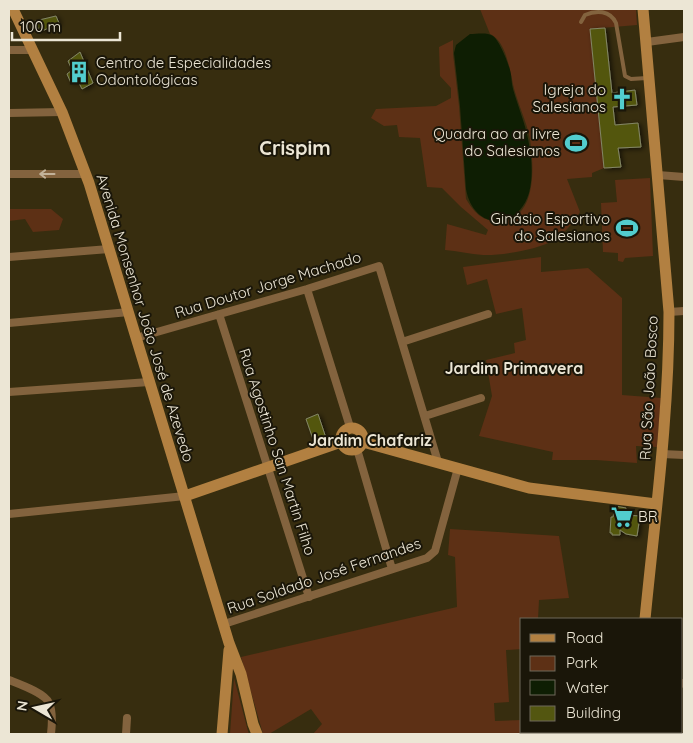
<svg xmlns="http://www.w3.org/2000/svg" width="693" height="743" viewBox="0 0 693 743" font-family="Quicksand,sans-serif">
<defs>
<filter id="shadow"><feDropShadow dx="2.5" dy="1.5" stdDeviation="2.5" flood-color="#0009"/></filter>
</defs>
<rect width="100%" height="100%" fill="#372d0f"/>
<path fill="#5d3015" d="M480,9H636L637,25L590,29L604,168L592,173V177L567,179L580,212C573,223 565,233 554,240C540,249 501,256 483,255C470,254 457,251 445,250L447,224L486,235L488,230L461,207L442,188L427,187L420,138L399,137L397,125L384,126L371,118L376,109L436,106L451,98V88L440,76L439,47L453,40V54L459,106L466,199C474,212 482,222 499,221C535,220 534,173 531,147C530,130 520,109 515,92C510,75 508,42 490,34Z
M650,178L653,256L625,258L623,262L618,261V253L603,252L601,203L617,202L615,180Z
M9,209H51L63,219L59,230L33,232L25,219L9,221Z
M541,257V272L588,268L622,298V395L661,398L657,447L636,446L637,463L596,460H552L553,452L479,436L492,396L486,360L515,353L514,343L526,340L522,308L496,314L487,279L467,285L463,267Z
M450,529L559,536L569,598L539,600L538,619H522V649L506,650L509,702L494,703L495,721L522,720V732H528V734H313L322,724L311,709L269,734H263L241,657L457,607L455,557L448,555Z
M234,678L248,731L249,734H230Z"/>
<path fill="#0e1e03" d="M470,34C477,34 487,32 493,36C499,40 508,62 510,70C512,76 511,83 513,89C518,107 526,125 529,144C532,159 533,178 529,193C517,232 473,230 466,189L460,106L454,53L456,45Z"/>
<path fill="#535610" stroke="#838665" filter="url(#shadow)" d="M56,16L59,23L40,32L35,21Z
M605,28L612,93L635,90L637,105L613,107L615,125L638,123L641,147L618,148L621,167L604,168L590,29Z
M80,52L93,83L82,89L78,81L71,83L67,74L72,70L68,61Z
M318,414L326,438L314,442L306,419Z
M615,506L626,508L625,515L640,516L637,536L626,534L620,530V535H612V533H610L611,517H613Z"/>
<g fill="none" stroke-linecap="round" stroke-linejoin="round">
<path stroke="#83633e" stroke-width="4" d="M581,22L585,15C596,10 610,10 616,23L625,76L631,79L647,78"/>
<path stroke="#83633e" stroke-width="8" d="M647,42L684,37
M9,50H32
M9,113L62,112
M9,174H85
M658,175L684,177
M9,257L109,249
M307,289L350,427
M669,312L684,311
M219,314L309,597
M9,323L129,312
M136,338L307,289L379,266L438,462
M402,342L488,314
M9,392L149,382
M425,416L481,398
M357,449L392,569
M662,454L684,455
M9,514L185,496
M224,624L427,558L435,551L458,468
M9,680C19,684 45,693 49,703C53,711 52,725 51,734
M682,683L684,684
M126,734L127,718"/>
<path stroke="#b28041" stroke-width="11" d="M13,9L62,112L89,183L229,643L241,674L253,724L257,734
M643,9L669,312C669,415 655,517 645,619
M341 439a11 11 0 1 1 22 0a11 11 0 1 1-22 0Z
M363,442L529,488L656,504
M185,496L341,442
M222,734L229,650
M634,734V732"/>
</g>
<defs><path id="oneway-shaft" d="M-6 0H5M1.5-3L5.5 0L1.5 3" fill="none" stroke-width="1.6" stroke-linecap="round" stroke-linejoin="round" transform="scale(1.25)"/></defs>
<use stroke="#c2b299" href="#oneway-shaft" transform="translate(47 174) rotate(-180)"/>
<defs>
<g id="building-bare" transform="scale(1.725)"><path d="M-4-6H4V6H1V3H-1V6H-4ZM-2.5-4.3h1.7v1.8h-1.7ZM.8-4.3h1.7v1.8H.8ZM-2.5-1h1.7V.8h-1.7ZM.8-1h1.7V.8H.8Z" fill="#52cdce" stroke="#1a1609" stroke-width="2.5" paint-order="stroke"/></g>
<g id="church-bare" transform="scale(1.725)"><path d="M-1.2-6h2.4v3.5h3.3v2.4h-3.3V6h-2.4V-.1h-3.3v-2.4h3.3Z" fill="#52cdce" stroke="#1a1609" stroke-width="2.5" paint-order="stroke"/></g>
<g id="stadium-bare" transform="scale(1.725)"><path d="M0-5a6.5 5 0 1 0 0 10a6.5 5 0 1 0 0-10ZM-3.5-1.8h7v3.6h-7Z" fill="#52cdce" stroke="#1a1609" stroke-width="2.5" paint-order="stroke"/></g>
<g id="supermarket-bare" transform="scale(1.725)"><path d="M-6-5.5h2.5l.6 2H6L4.5 2H-2.5L-4.4-4H-6ZM-1.5 3.2a1.3 1.3 0 1 0 .1 0ZM3 3.2a1.3 1.3 0 1 0 .1 0Z" fill="#52cdce" stroke="#1a1609" stroke-width="2.5" paint-order="stroke"/></g>
</defs>
<g fill-rule="evenodd">
<use href="#building-bare" x="79" y="72"/>
<use href="#church-bare" x="622" y="99"/>
<use href="#stadium-bare" x="576" y="143"/>
<use href="#stadium-bare" x="627" y="228"/>
<use href="#supermarket-bare" x="622" y="517"/>
</g>
<g text-anchor="middle" stroke-width="4" stroke-linejoin="round" paint-order="stroke">
<g font-size="15" fill="#ece6d5" stroke="#1a1609" text-anchor="end">
<text x="96" y="68" text-anchor="start">Centro de Especialidades<tspan x="96" dy="17">Odontológicas</tspan></text>
<text x="606" y="95">Igreja do<tspan x="606" dy="17">Salesianos</tspan></text>
<text x="560" y="139">Quadra ao ar livre<tspan x="560" dy="17">do Salesianos</tspan></text>
<text x="610" y="224">Ginásio Esportivo<tspan x="610" dy="17">do Salesianos</tspan></text>
<text x="638" y="522" text-anchor="start">BR</text>
</g>
<g font-size="15" fill="#ece6d5" stroke="#1a1609">
<text transform="translate(268 285) rotate(-17)" y="5">Rua Doutor Jorge Machado</text>
<text transform="translate(145 318) rotate(73)" y="5">Avenida Monsenhor João José de Azevedo</text>
<text transform="translate(649 388) rotate(-87)" y="5">Rua São João Bosco</text>
<text transform="translate(277 452) rotate(72)" y="5">Rua Agostinho San Martin Filho</text>
<text transform="translate(324 576) rotate(-19)" y="5">Rua Soldado José Fernandes</text>
</g>
<g font-size="16" font-weight="bold" fill="#ece6d5" stroke="#1a1609">
<text x="514" y="374">Jardim Primavera</text>
<text x="370" y="446">Jardim Chafariz</text>
</g>
<g font-size="20" font-weight="bold" fill="#ece6d5" stroke="#1a1609">
<text x="295" y="155">Crispim</text>
</g>
</g>
<rect width="693" height="743" fill="none" stroke="#ece6d5" stroke-width="20"/>
<rect x="520" y="618" width="162" height="115" fill="#1a1609" stroke="#6e695b"/>
<rect x="530" y="634" width="25" height="8" fill="#b28041" stroke="#6e695b"/>
<text x="566" y="643" font-size="15" fill="#ece6d5">Road</text>
<rect x="530" y="656" width="25" height="15" fill="#5d3015" stroke="#6e695b"/>
<text x="566" y="668" font-size="15" fill="#ece6d5">Park</text>
<rect x="530" y="680" width="25" height="15" fill="#0e1e03" stroke="#6e695b"/>
<text x="566" y="693" font-size="15" fill="#ece6d5">Water</text>
<rect x="530" y="706" width="25" height="15" fill="#535610" stroke="#6e695b"/>
<text x="566" y="718" font-size="15" fill="#ece6d5">Building</text>
<g transform="translate(35 708) rotate(279)" stroke="#1a1609" stroke-width="4" paint-order="stroke">
<path d="M0-4L9 19L0 12L-9 19Z" fill="#ece6d5"/>
<text y="-8" font-size="14" font-weight="bold" text-anchor="middle" fill="#ece6d5">N</text>
</g>
<path d="M12 32v8h108v-8" fill="none" stroke="#ece6d5" stroke-width="2.5"/>
<text x="20" y="32" font-size="15" fill="#ece6d5" stroke="#1a1609" stroke-width="4" paint-order="stroke">100 m</text>
</svg>
